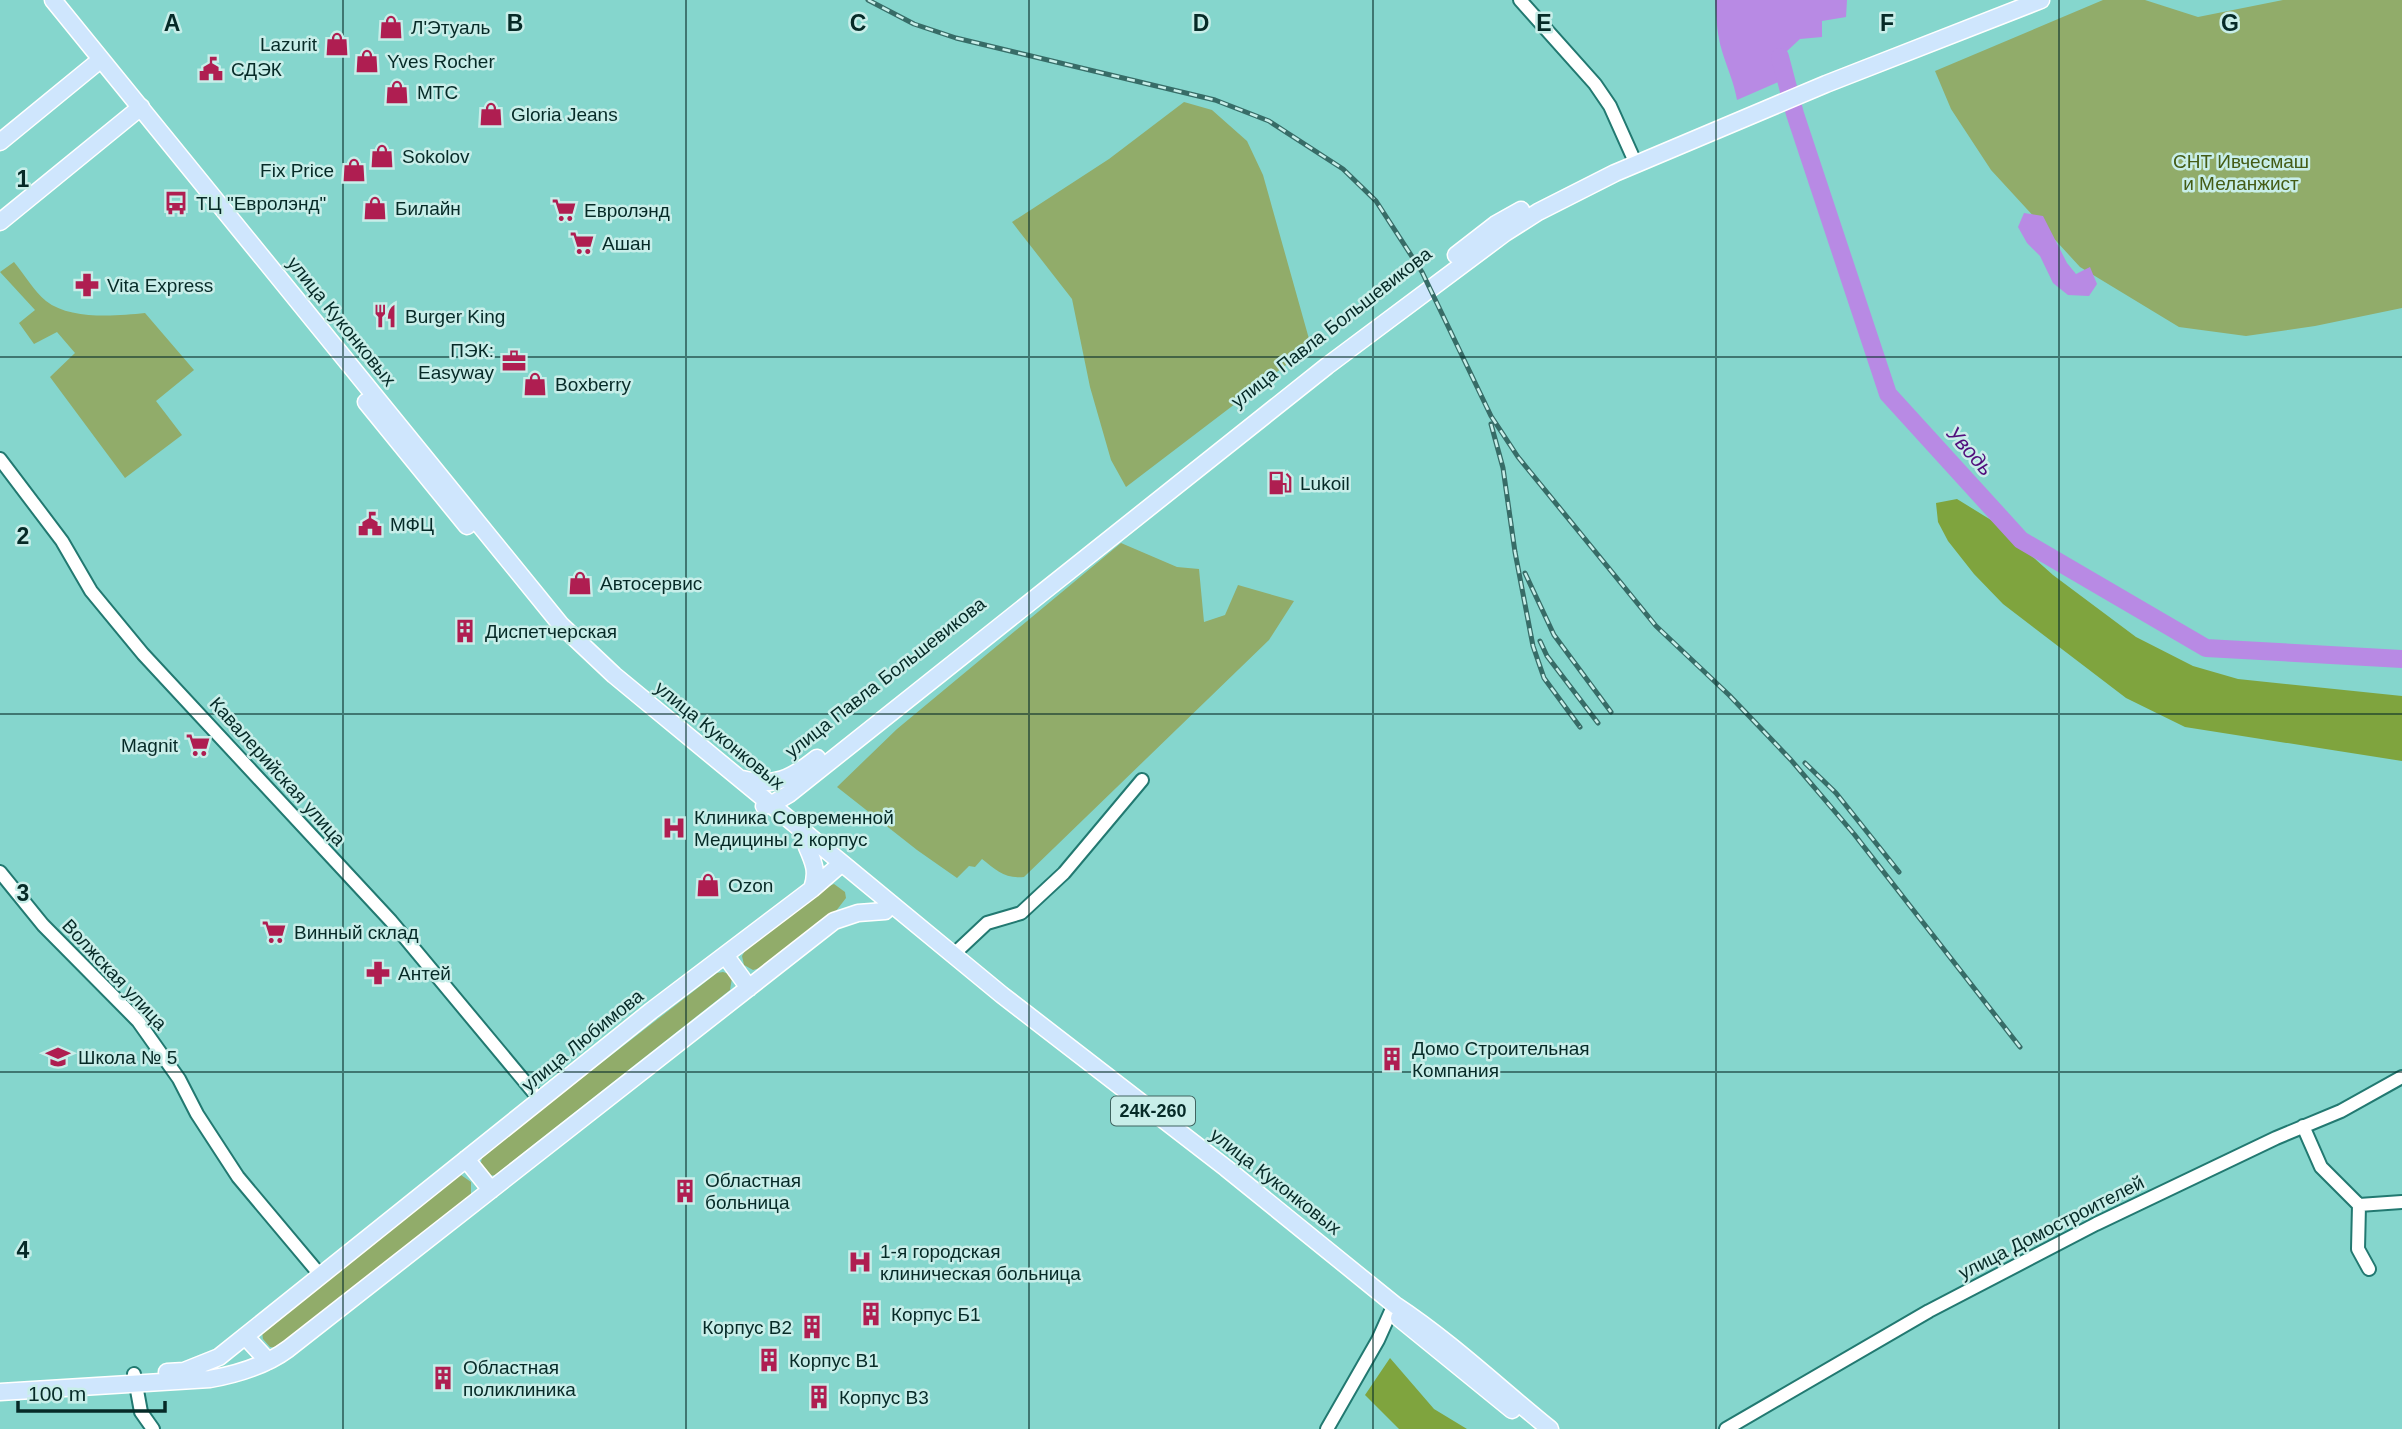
<svg xmlns="http://www.w3.org/2000/svg" width="2402" height="1429" viewBox="0 0 2402 1429" font-family="Helvetica,sans-serif">
<rect width="100%" height="100%" fill="#85d6cd"/>
<path fill="#91ac6a" d="M2103,0H2145L2198,17L2283,0H2402V308L2315,326L2246,336L2179,327L2080,267L1991,170L1951,109L1935,71Z
M1184,102L1212,110L1247,141L1263,175L1311,346L1126,487L1111,460L1090,387L1072,299L1012,222L1109,159Z
M14,262C24,274 34,291 46,301C70,320 116,316 145,313L194,370L156,401L182,435L125,478L50,377L75,353L57,332L34,344L19,323L35,310L0,272Z
M1121,543L1177,567L1199,569L1204,622L1225,615L1238,585L1294,601L1269,640L1024,877C1005,879 996,870 982,859L975,867L969,866L957,878L917,850L837,787L897,729Z
M834,884L845,892L846,898L836,911L760,968L753,970L744,965L742,956L745,951L821,890Z
M723,972L729,974L732,978L730,990L495,1175L488,1176L479,1169L483,1155L717,973Z
M461,1175L471,1182V1195L278,1348L270,1347L263,1339L262,1332L456,1176Z"/>
<path fill="#7fa43e" d="M1957,499L1991,520L2053,575L2136,637L2193,666L2238,679L2402,696V761L2185,727L2126,698L2003,604L1974,574L1948,541L1938,522L1936,503Z
M1390,1358L1434,1409L1467,1429H1399L1365,1395Z"/>
<path fill="#b88ae4" d="M1715,0H1847L1846,17L1822,21V37L1800,39L1786,52L1790,77L1737,100C1734,82 1727,68 1722,51C1717,34 1716,17 1715,0Z
M2024,213L2043,216L2067,263L2076,274L2090,267L2097,284L2089,296L2068,295L2053,283L2040,256L2027,243L2018,227Z"/>
<g fill="none" stroke-linecap="round" stroke-linejoin="round">
<path stroke="#b88ae4" stroke-width="18" d="M1780,57L1795,114L1888,394L2021,540L2206,648L2402,659"/>
<g stroke="#227971" stroke-width="16">
<path id="minor" d="M1520,0L1595,84L1610,106L1636,164
M0,459L62,541L91,591L143,654L391,921L540,1100
M0,872L43,925L138,1021L179,1079L197,1114L238,1177L321,1276
M954,954L987,923L1021,913L1064,873L1142,780
M2303,1126L2321,1167L2359,1205L2402,1202
M2359,1205L2358,1249L2369,1269
M134,1374L141,1412L153,1429
M1327,1429L1378,1340L1391,1311
M1726,1429L1929,1311L2096,1224L2276,1138L2341,1111L2402,1077"/>
</g>
<g stroke="#fff" stroke-width="19">
<path id="major" d="M53,0L561,625L614,675L1002,995L1226,1168L1395,1305C1451,1342 1498,1387 1550,1429
M0,142L94,65
M0,222L141,107
M1456,255L1496,224L1521,210
M366,402L467,526
M742,779C774,788 792,778 817,758
M764,806L772,804L789,794L1327,366L1505,233L1538,212L1615,173L1826,84L2041,0
M807,847C814,863 818,872 812,889
M725,955L749,988
M466,1159L491,1190
M1399,1318L1512,1410
M245,1336L268,1361
M167,1372L184,1371L219,1357L651,1011L812,889L842,863
M0,1392L210,1379C238,1374 265,1366 288,1349L834,921L858,913L885,911"/>
</g>
<use href="#minor" stroke="#fff" stroke-width="12"/>
<use href="#major" stroke="#cfe6fd" stroke-width="16"/>
<g stroke="#376c67" stroke-width="5">
<path id="rail" d="M868,0L914,24L956,38L1215,100L1269,121L1343,169L1376,201L1422,272L1491,416L1518,457L1656,626L1729,695L1791,760L1854,834L2020,1047
M1491,424L1503,468L1515,552L1533,646L1544,678L1580,727
M1525,573L1554,635L1611,712
M1540,641L1547,656L1598,723
M1805,763L1836,793L1899,872"/>
</g>
<use href="#rail" stroke="#c8eee9" stroke-width="2.5" stroke-dasharray="8" stroke-linecap="butt"/>
</g>
<path fill="none" stroke="#062a27" stroke-width="2" stroke-opacity="0.55" d="M343,0V1429M686,0V1429M1029,0V1429M1373,0V1429M1716,0V1429M2059,0V1429M0,357H2402M0,714H2402M0,1072H2402"/>
<defs>
<g id="shop-bare" transform="scale(1.89)"><path d="M-5-2.5h2.3a2.7 3.5 0 0 1 5.4 0H5L5.5 6h-11ZM-1.5-2.5h3a1.5 2.3 0 0 0-3 0Z" fill="#af1e51" stroke="#c8eee9" stroke-width="2.5" paint-order="stroke"/></g>
<g id="civic-bare" transform="scale(1.89)"><path d="M-.6-6.5H3V-4.5H.6V-3L4-1V1h2V6H-6V1h2V-1L-.6-3ZM-1.2 2.5V6h2.4V2.5Z" fill="#af1e51" stroke="#c8eee9" stroke-width="2.5" paint-order="stroke"/></g>
<g id="bus-bare" transform="scale(1.89)"><path d="M-5-6H5V4H4V6H2V4H-2V6H-4V4H-5ZM-3.5-4V0h7V-4ZM-3.5 1.2v1.5H-2V1.2ZM2 1.2v1.5H3.5V1.2Z" fill="#af1e51" stroke="#c8eee9" stroke-width="2.5" paint-order="stroke"/></g>
<g id="supermarket-bare" transform="scale(1.89)"><path d="M-6-5.5h2.5l.6 2H6L4.5 2H-2.5L-4.4-4H-6ZM-1.5 3.2a1.3 1.3 0 1 0 .1 0ZM3 3.2a1.3 1.3 0 1 0 .1 0Z" fill="#af1e51" stroke="#c8eee9" stroke-width="2.5" paint-order="stroke"/></g>
<g id="pharmacy-bare" transform="scale(1.89)"><path d="M-2-6h4v4h4v4h-4v4h-4v-4h-4v-4h4Z" fill="#af1e51" stroke="#c8eee9" stroke-width="2.5" paint-order="stroke"/></g>
<g id="restaurant-bare" transform="scale(1.89)"><path d="M-5-6h1v4h1v-4h1v4h1v-4h1v5L-1.5 .5V6h-2V.5L-5-1ZM5-6V6H3V1.5H1.5Q1.5-4 5-6Z" fill="#af1e51" stroke="#c8eee9" stroke-width="2.5" paint-order="stroke"/></g>
<g id="office-bare" transform="scale(1.89)"><path d="M-6-3h4V-5.5h4V-3h4V5H-6ZM-1-4.5V-3h2v-1.5ZM-6 0V1H6V0Z" fill="#af1e51" stroke="#c8eee9" stroke-width="2.5" paint-order="stroke"/></g>
<g id="fuel-bare" transform="scale(1.89)"><path d="M-5.5-6h7V0h2V4h1.3V-2.5L3-4.5l.8-.8L6-3V5H2.5V1h-1V6h-7ZM-4.2-4.7v3.2H.2V-4.7Z" fill="#af1e51" stroke="#c8eee9" stroke-width="2.5" paint-order="stroke"/></g>
<g id="building-bare" transform="scale(1.89)"><path d="M-4-6H4V6H1V3H-1V6H-4ZM-2.5-4.3h1.7v1.8h-1.7ZM.8-4.3h1.7v1.8H.8ZM-2.5-1h1.7V.8h-1.7ZM.8-1h1.7V.8H.8Z" fill="#af1e51" stroke="#c8eee9" stroke-width="2.5" paint-order="stroke"/></g>
<g id="hospital-bare" transform="scale(1.89)"><path d="M-5-5h3v3.5h4V-5h3V5h-3V1.5h-4V5h-3Z" fill="#af1e51" stroke="#c8eee9" stroke-width="2.5" paint-order="stroke"/></g>
<g id="school-bare" transform="scale(1.89)"><path d="M0-5L7-2L0 1L-7-2ZM-4 1L0 2.5L4 1V4Q0 6-4 4Z" fill="#af1e51" stroke="#c8eee9" stroke-width="2.5" paint-order="stroke"/></g>
</defs>
<g fill-rule="evenodd">
<use href="#shop-bare" x="391" y="27"/>
<use href="#shop-bare" x="337" y="44"/>
<use href="#shop-bare" x="367" y="61"/>
<use href="#civic-bare" x="211" y="69"/>
<use href="#shop-bare" x="397" y="92"/>
<use href="#shop-bare" x="491" y="114"/>
<use href="#shop-bare" x="382" y="156"/>
<use href="#shop-bare" x="354" y="170"/>
<use href="#bus-bare" x="176" y="203"/>
<use href="#shop-bare" x="375" y="208"/>
<use href="#supermarket-bare" x="564" y="210"/>
<use href="#supermarket-bare" x="582" y="243"/>
<use href="#pharmacy-bare" x="87" y="285"/>
<use href="#restaurant-bare" x="385" y="316"/>
<use href="#office-bare" x="514" y="361"/>
<use href="#shop-bare" x="535" y="384"/>
<use href="#fuel-bare" x="1280" y="483"/>
<use href="#civic-bare" x="370" y="524"/>
<use href="#shop-bare" x="580" y="583"/>
<use href="#building-bare" x="465" y="631"/>
<use href="#supermarket-bare" x="198" y="745"/>
<use href="#hospital-bare" x="674" y="828"/>
<use href="#shop-bare" x="708" y="885"/>
<use href="#supermarket-bare" x="274" y="932"/>
<use href="#pharmacy-bare" x="378" y="973"/>
<use href="#school-bare" x="58" y="1057"/>
<use href="#building-bare" x="1392" y="1059"/>
<use href="#building-bare" x="685" y="1191"/>
<use href="#hospital-bare" x="860" y="1262"/>
<use href="#building-bare" x="871" y="1314"/>
<use href="#building-bare" x="812" y="1327"/>
<use href="#building-bare" x="769" y="1360"/>
<use href="#building-bare" x="443" y="1378"/>
<use href="#building-bare" x="819" y="1397"/>
</g>
<g text-anchor="middle" stroke-width="5" stroke-linejoin="round" paint-order="stroke">
<rect fill="#c8eee9" stroke="#406561" stroke-width="2" x="1111" y="1096.5" width="84" height="29" rx="5"/>
<g font-size="18" font-weight="bold" fill="#062a27">
<text x="1153" y="1117">24К-260</text>
</g>
<g font-size="19" fill="#062a27" stroke="#c8eee9" text-anchor="start">
<text x="411" y="34">Л'Этуаль</text>
<text x="317" y="51" text-anchor="end">Lazurit</text>
<text x="387" y="68">Yves Rocher</text>
<text x="231" y="76">СДЭК</text>
<text x="417" y="99">МТС</text>
<text x="511" y="121">Gloria Jeans</text>
<text x="402" y="163">Sokolov</text>
<text x="334" y="177" text-anchor="end">Fix Price</text>
<text x="196" y="210">ТЦ "Евролэнд"</text>
<text x="395" y="215">Билайн</text>
<text x="584" y="217">Евролэнд</text>
<text x="602" y="250">Ашан</text>
<text x="107" y="292">Vita Express</text>
<text x="405" y="323">Burger King</text>
<text x="494" y="357" text-anchor="end">ПЭК:<tspan x="494" dy="22">Easyway</tspan></text>
<text x="555" y="391">Boxberry</text>
<text x="1300" y="490">Lukoil</text>
<text x="390" y="531">МФЦ</text>
<text x="600" y="590">Автосервис</text>
<text x="485" y="638">Диспетчерская</text>
<text x="178" y="752" text-anchor="end">Magnit</text>
<text x="694" y="824">Клиника Современной<tspan x="694" dy="22">Медицины 2 корпус</tspan></text>
<text x="728" y="892">Ozon</text>
<text x="294" y="939">Винный склад</text>
<text x="398" y="980">Антей</text>
<text x="1412" y="1055">Домо Строительная<tspan x="1412" dy="22">Компания</tspan></text>
<text x="78" y="1064">Школа № 5</text>
<text x="705" y="1187">Областная<tspan x="705" dy="22">больница</tspan></text>
<text x="880" y="1258">1-я городская<tspan x="880" dy="22">клиническая больница</tspan></text>
<text x="891" y="1321">Корпус Б1</text>
<text x="792" y="1334" text-anchor="end">Корпус В2</text>
<text x="789" y="1367">Корпус В1</text>
<text x="463" y="1374">Областная<tspan x="463" dy="22">поликлиника</tspan></text>
<text x="839" y="1404">Корпус В3</text>
</g>
<g font-size="19" fill="#445c16" stroke="#c8eee9">
<text x="2241" y="168">СНТ Ивчесмаш<tspan x="2241" dy="22">и Меланжист</tspan></text>
</g>
<g font-size="19" fill="#062a27" stroke="#c8eee9">
<text transform="translate(342 321) rotate(51)" y="7">улица Куконковых</text>
<text transform="translate(1331 327) rotate(-38)" y="7">улица Павла Большевикова</text>
<text transform="translate(885 677) rotate(-38)" y="7">улица Павла Большевикова</text>
<text transform="translate(720 735) rotate(39)" y="7">улица Куконковых</text>
<text transform="translate(278 771) rotate(48)" y="7">Кавалерийская улица</text>
<text transform="translate(115 974) rotate(47)" y="7">Волжская улица</text>
<text transform="translate(582 1040) rotate(-39)" y="7">улица Любимова</text>
<text transform="translate(1276 1181) rotate(38)" y="7">улица Куконковых</text>
<text transform="translate(2051 1227) rotate(-27)" y="7">улица Домостроителей</text>
</g>
<g font-size="21" font-style="italic" fill="#510e7c" stroke="#c8eee9">
<text transform="translate(1970 451) rotate(48)" y="7">Уводь</text>
</g>
</g>
<g font-size="23" text-anchor="middle" font-weight="bold" fill="#062a27" stroke="#c8eee9" stroke-width="5" stroke-linejoin="round" paint-order="stroke">
<text x="172" y="31">A</text>
<text x="515" y="31">B</text>
<text x="858" y="31">C</text>
<text x="1201" y="31">D</text>
<text x="1544" y="31">E</text>
<text x="1887" y="31">F</text>
<text x="2230" y="31">G</text>
<text x="23" y="187">1</text>
<text x="23" y="544">2</text>
<text x="23" y="901">3</text>
<text x="23" y="1258">4</text>
</g>
<path d="M18 1401v10h147v-10" fill="none" stroke="#062a27" stroke-width="3.5"/>
<text x="28" y="1401" font-size="21" fill="#062a27" stroke="#c8eee9" stroke-width="5" paint-order="stroke">100 m</text>
</svg>
